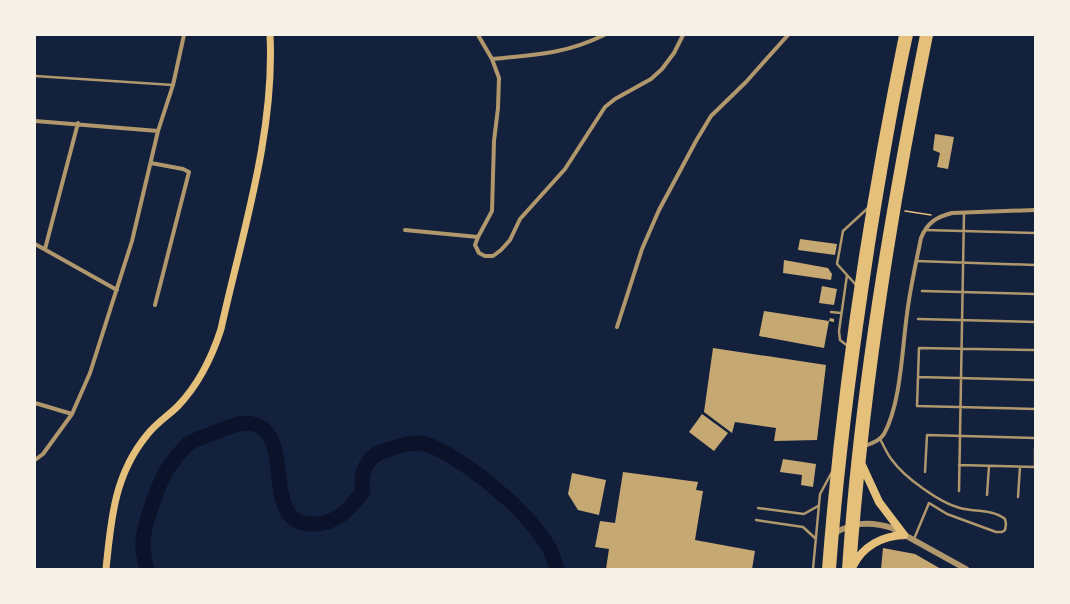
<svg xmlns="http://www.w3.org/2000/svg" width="1070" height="604" viewBox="0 0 1070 604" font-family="Ubuntu,sans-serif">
<rect width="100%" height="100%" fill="#14213d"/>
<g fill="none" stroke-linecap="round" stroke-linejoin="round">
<path stroke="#0b132b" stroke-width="15" d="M147,569C145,561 142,551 143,542C143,528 159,482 167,470C172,462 181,451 188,444C195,439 207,436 216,432C229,427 242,420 256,425C295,438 260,528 314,524C338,523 348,510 363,492C360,476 364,459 381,452C392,448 405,443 417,443C438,442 488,481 504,496C520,509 535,527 547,544C552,551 554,561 557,569"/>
</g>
<path fill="#c6a872" d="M935,134L954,137L948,169L937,167L940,153L933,150Z
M800,239L837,244L835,255L798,250Z
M784,260L828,268L832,274L831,280L783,273Z
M822,286L837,289L834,305L819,303Z
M764,311L829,321L824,348L759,336Z
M830,318L834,319V322L829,321Z
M713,348L826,365L817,440L774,441L776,428L735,422L732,433L704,412Z
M702,414L728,433L714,451L689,432Z
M783,459L816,464L813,487L801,485L802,475L780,472Z
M623,472L698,482L696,490L703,491L695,540L755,551L752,569H606L609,549L595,547L600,521L615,523Z
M572,473L606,480L599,515L578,510L568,494Z
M883,548L915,554L941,569H881Z"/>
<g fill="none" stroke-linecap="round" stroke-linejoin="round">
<path stroke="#e5c07b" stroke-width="1.5" d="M905,211L931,215"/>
<path stroke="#b1986c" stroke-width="2.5" d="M35,76L173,85
M925,230L1035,233
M916,261L1035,265
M847,275L839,331L840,340L849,347
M857,286L837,264L843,231L868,208
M922,291L1035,294
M831,312L841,313
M918,319L1035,322
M1035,350L919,348L917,406L1035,409
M918,377L1035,380
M880,439C884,446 887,454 892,460C904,477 940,503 960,508C974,512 993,509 1005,519L1006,524L1005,530L1002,532H996L947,514L929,503L914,539
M959,465L1035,467
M1035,467V449
M925,472L927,435L1035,438
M959,491L964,213
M987,495L989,466
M1018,497L1020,467
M758,508L804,514L818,506
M756,520L803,527L815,538
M813,569L820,494L832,472"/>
<path stroke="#b1986c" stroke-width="4" d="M478,35L492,59L499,78L498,108L494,141L492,211L478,237L475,245L479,253L485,256H493L501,250L510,240L520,219L565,169L605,107L615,99L651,79L662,69L674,53L683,35
M492,59C533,55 566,54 604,35
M35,121L158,131
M151,163L183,169L189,172L155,305
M405,230L478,237
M35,244L117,290
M45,249L78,123
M617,327L642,249L659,210L696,141L711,116L746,82L788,35
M35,403L72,414
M864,446C871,444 880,441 884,434C901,403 902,349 907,314C910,289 916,263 921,238C927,223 936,217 952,213L1035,210
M35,460L43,454L72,414L90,373L132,241L158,131L173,85L184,35"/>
<path stroke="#b1986c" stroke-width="6" d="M833,534C853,522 871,521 892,528L966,569"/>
<path stroke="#e5c07b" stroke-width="7" d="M106,569C111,520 114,475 147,435C156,423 168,416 178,406C199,384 212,357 221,329C242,234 275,133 270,35"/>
<path stroke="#e5c07b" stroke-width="8" d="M832,569C840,458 855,348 872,238C883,170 894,102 909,35
M846,569C858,390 889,211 924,35"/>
<path stroke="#e5c07b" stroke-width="8" d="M862,465L879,502L904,535
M853,566C863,546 882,536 904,535
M826,569C840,390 867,211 903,35
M852,569C865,390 893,211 929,35"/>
</g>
<rect width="1070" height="604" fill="none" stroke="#f6f1e7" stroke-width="72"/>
</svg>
